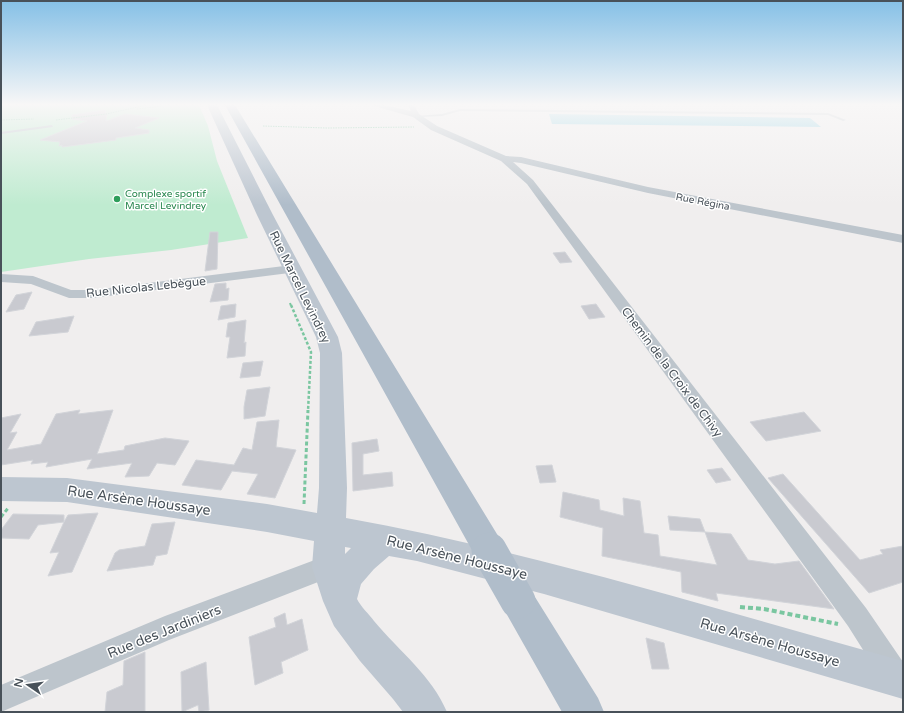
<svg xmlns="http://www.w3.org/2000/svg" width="904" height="713" viewBox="0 0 904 713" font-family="'Varela Round',sans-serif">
<rect width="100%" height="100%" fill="#f0eeee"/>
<path fill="#bfebd0" d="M1,105H199L208,126L217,161L248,238L171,250L89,259L1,272Z"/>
<path fill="#90d2e4" d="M549,114L810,118L821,127L552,124Z"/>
<path fill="#c9cad0" stroke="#d2d4d9" d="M105,110V113H107L106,121L125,114L159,118L135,128L149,130V133L116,138V140L62,147V145L59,146L60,142L40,140L87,121L72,119V115Z
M210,232H218L217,269L205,271Z
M565,252L572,262L560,263L553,253Z
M226,283V289L229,288L228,300L210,302L215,284Z
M32,292L24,309L6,312L16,295Z
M236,304L235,317L218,320L221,306Z
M596,304L605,317L589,319L581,306Z
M74,316L68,332L29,336L36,322Z
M246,320L244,343L246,342L245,356L227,358L230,337H226L228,323Z
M263,361L260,376L240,378L243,363Z
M270,387L265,416L244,419V407L247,390Z
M80,410L78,414L113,410L97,454L124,450L125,446L165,438L189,441L175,465L157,463L149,476L125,477L132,463L87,469L92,459L46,467L48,462L31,464L33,460L1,465V418L21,414L10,433L17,432L7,450L41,444L56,414Z
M804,412L821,431L766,441L750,422Z
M279,420L276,447L296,450L275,498L247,494L258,474L232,471L221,490L182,485L196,460L234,465L243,448L252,450L257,422Z
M377,439L379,451L363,454V475L392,472L393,486L353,491L352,443Z
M552,465L556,482L540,483L536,466Z
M722,468L731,480L716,483L707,470Z
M783,474L860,560L883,554L880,550L903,546V582L869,593L768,478Z
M563,492L599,500L600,510L624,516L623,498L640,501L644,533L658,535L660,556L717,565L705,532L731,534L748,560L775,564L799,561L834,609L716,593L718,601L682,592L681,572L602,556L603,528L560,517Z
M98,513L72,572L48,576L59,552L50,553L64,522L38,525L29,539L1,538V530L13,514L64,515V522L68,515Z
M668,516L700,519L705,532L670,530Z
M175,522L167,554L156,556L153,565L107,571L115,553L119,550L145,546L152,524Z
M285,613L287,625L302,619L308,650L281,662L283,673L255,685L249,637L276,627L274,618Z
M646,638L664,643L669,669H652Z
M145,652V712H105L107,692L123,685L124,661Z
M206,662L209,710L199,712L198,705L182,712L181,672Z"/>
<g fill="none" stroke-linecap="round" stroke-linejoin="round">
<path stroke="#7ac6a0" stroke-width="1" stroke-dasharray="1.5 1" stroke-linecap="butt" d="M137,109L162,106
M1,120L34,119
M56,120L106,114L147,105
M263,126L327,128L414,127"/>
<path stroke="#7ac6a0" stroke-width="2" stroke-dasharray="2.5 1.5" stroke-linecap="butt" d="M290,303L291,306"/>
<path stroke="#7ac6a0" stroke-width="2.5" stroke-dasharray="3 2" stroke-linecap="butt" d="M291,305L311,352L308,411"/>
<path stroke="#7ac6a0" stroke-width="3" stroke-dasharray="4 2.5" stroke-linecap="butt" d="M304,504L308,410
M1,517L9,507"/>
<path stroke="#7ac6a0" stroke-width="4" stroke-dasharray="5 3" stroke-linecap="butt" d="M740,607L764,609L838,624"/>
<path fill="#bdc5cc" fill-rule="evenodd" d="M460,109L828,113L846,120L843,121L828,115L460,111L442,116L418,117L416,116L442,114Z
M52,125L53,127L1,134V132Z"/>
<path fill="#bdc5cc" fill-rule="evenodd" d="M373,105H384L411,111L408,105H414L419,114L437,126L506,156L521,157L648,187L903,235V243L648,193L521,163L513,162L533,180L866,608L903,662V683L894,687L884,683L848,626L527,184L501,161L431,130L413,117L374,106Z
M292,265L297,266L298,269L297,272L93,298H69L31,284L1,282V274L33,276L71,290H93Z
M328,555L336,559L340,567L336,575L169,640L1,712V685L165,616Z"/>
<path fill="#bdc6d0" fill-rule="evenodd" d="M207,105H217L273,215L338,337L342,353L347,488L346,518C534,552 719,610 903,661V699L544,594L417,561L389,556L374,569L361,584L357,599C361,607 369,614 374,621C399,651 432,676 447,712H403L393,699L360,661L334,626L323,601L312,567L314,541L267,532L67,502L1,501V477L67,478L267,504L317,513L319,488L320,353L316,337L257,215ZM345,547L351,548L345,554Z"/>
<path fill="#b0bdca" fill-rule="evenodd" d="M225,105H235L500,539L505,550L500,561L489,565L478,561Z
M518,584L530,589L598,698L604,712H562L506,613L501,601L506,589Z"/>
<path stroke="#b0bdca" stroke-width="35" d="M489,550L518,601"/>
</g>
<linearGradient id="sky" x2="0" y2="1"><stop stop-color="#85c0e6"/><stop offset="0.51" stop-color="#f8f7f7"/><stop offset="1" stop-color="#f8f7f7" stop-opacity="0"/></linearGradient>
<rect width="904" height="205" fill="url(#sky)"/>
<circle fill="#2e9e5b" stroke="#fff" stroke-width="1.5" cx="117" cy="199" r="4"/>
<g text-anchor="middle" stroke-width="3" stroke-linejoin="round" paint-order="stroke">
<g font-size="10" fill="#27864d" stroke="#fff" text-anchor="start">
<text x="125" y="197">Complexe sportif<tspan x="125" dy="12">Marcel Levindrey</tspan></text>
</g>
<g font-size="10" fill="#485159" stroke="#fff">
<text transform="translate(703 201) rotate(11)" y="4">Rue Régina</text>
</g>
<g font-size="12" fill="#485159" stroke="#fff">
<text transform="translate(146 287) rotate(-6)" y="4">Rue Nicolas Lebègue</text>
<text transform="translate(300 287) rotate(64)" y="4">Rue Marcel Levindrey</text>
<text transform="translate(672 372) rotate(53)" y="4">Chemin de la Croix de Chivy</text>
</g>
<g font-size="14" fill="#485159" stroke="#fff">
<text transform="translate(139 500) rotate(8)" y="5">Rue Arsène Houssaye</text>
<text transform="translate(457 557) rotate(14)" y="5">Rue Arsène Houssaye</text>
<text transform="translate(164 631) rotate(-22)" y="5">Rue des Jardiniers</text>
<text transform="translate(770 642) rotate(16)" y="5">Rue Arsène Houssaye</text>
</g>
</g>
<rect width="904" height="713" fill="none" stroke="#485159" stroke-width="4"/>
<g transform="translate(28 685) rotate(283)" stroke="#ffffff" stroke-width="3" paint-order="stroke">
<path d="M0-3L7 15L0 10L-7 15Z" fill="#485159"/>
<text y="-6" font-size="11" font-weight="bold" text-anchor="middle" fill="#485159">N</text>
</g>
</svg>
